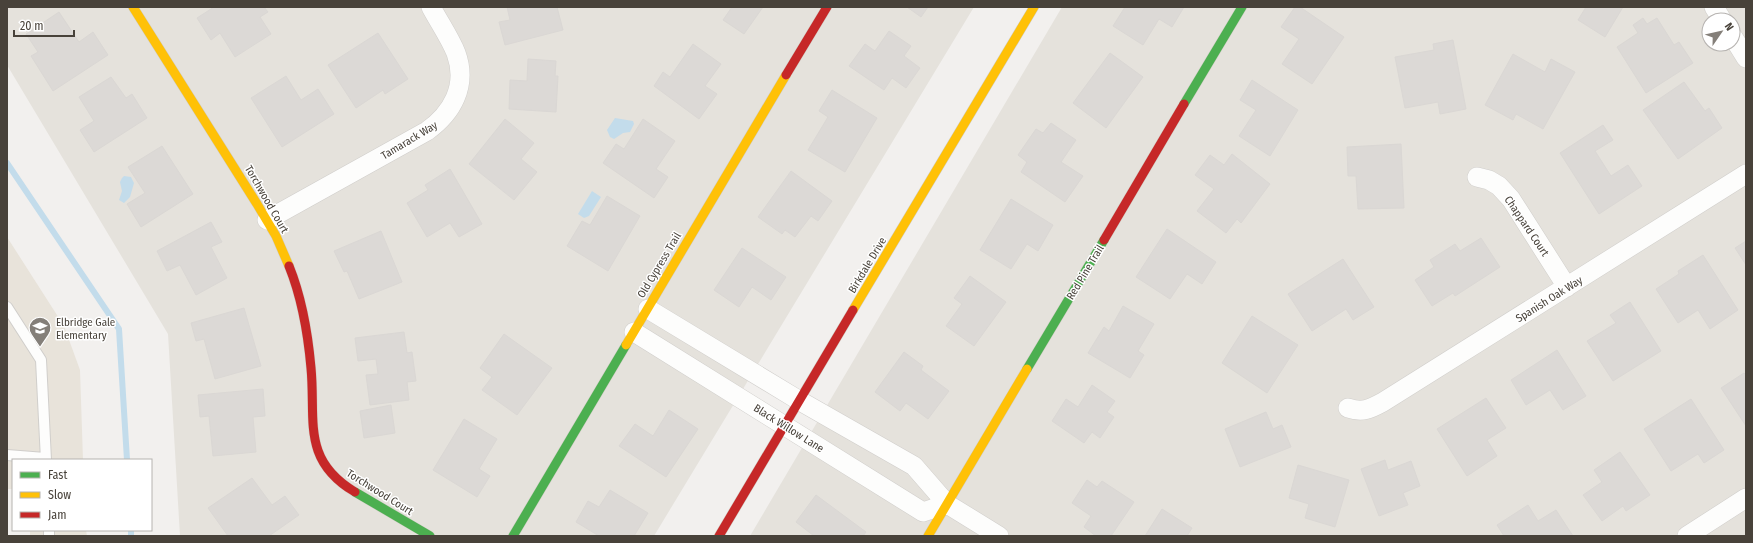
<svg xmlns="http://www.w3.org/2000/svg" width="1753" height="543" viewBox="0 0 1753 543" font-family="'Fira Sans Condensed',sans-serif">
<rect width="100%" height="100%" fill="#f2f0ee"/>
<path fill="#e5e2dc" fill-rule="evenodd" d="M7,7H974L654,536H180L168,334L7,65Z
M1062,7H1746V536H750ZM1709,20H1733V44H1709Z"/>
<path fill="#e8e3da" d="M7,237L64,326L80,370L83,460H13V489H7Z
M30,530H86L87,536H30Z"/>
<path fill="#c3dceb" d="M615,118L633,121L634,124L630,132L623,133L614,139L610,137L607,130Z
M124,176L131,177L134,183L130,197L124,203L119,200L122,191L120,182L122,178Z
M592,191L601,197L589,216L584,218L578,214Z"/>
<g fill="none" stroke-linecap="round" stroke-linejoin="round">
<path stroke="#c3dceb" stroke-width="6" d="M7,163L119,329L127,460
M131,530V536"/>
</g>
<path fill="#dcd9d6" stroke="#dad7d4" d="M214,7H264L268,12L260,17L271,34L235,57L220,33L211,40L197,18Z
M507,7H557L563,30L505,45L499,22L510,20Z
M732,7H763L744,34L723,20Z
M907,7H928L921,17Z
M1125,7H1184L1172,27L1159,19L1143,45L1113,26Z
M1295,7H1300L1344,37L1312,84L1282,64L1299,39L1281,27Z
M1586,7H1623L1605,37L1578,20Z
M59,12L79,42L93,32L108,55L53,91L31,56L38,52L26,34Z
M1643,18L1647,24L1657,18L1674,45L1679,42L1693,63L1646,93L1617,47L1638,33L1633,25Z
M889,31L911,46L904,56L920,68L906,88L892,78L884,90L849,66L865,44L875,51Z
M378,33L408,79L385,94L383,90L356,108L328,65Z
M1453,40L1466,109L1440,114L1438,102L1405,108L1395,57L1434,50L1433,44Z
M693,44L721,64L705,86L717,94L699,119L654,86L663,72L670,77Z
M1110,53L1143,77L1106,128L1073,103Z
M1513,54L1545,72L1551,59L1575,72L1543,129L1516,114L1513,120L1485,105Z
M528,59L556,61L555,76H558L556,112L509,109L510,80L527,81Z
M286,76L301,100L318,89L334,114L282,147L251,98Z
M111,77L126,98L132,94L147,118L94,152L80,130L94,121L79,97Z
M1252,80L1298,110L1270,156L1239,136L1256,110L1240,100Z
M1684,82L1705,111L1709,108L1722,128L1678,159L1643,110Z
M832,90L877,118L845,172L808,150L828,117L819,111Z
M505,119L534,143L521,159L537,172L514,200L469,164Z
M643,119L675,141L656,169L668,177L654,198L603,163L616,144L624,149Z
M1051,123L1076,140L1061,162L1083,176L1065,202L1021,172L1027,162L1018,155L1036,129L1043,133Z
M1603,125L1613,140L1595,151L1611,176L1628,165L1642,186L1599,214L1560,153Z
M1401,144L1404,208L1358,209L1356,176H1348L1347,147Z
M162,146L193,194L141,227L127,204L145,193L128,167Z
M1232,154L1270,184L1241,223L1237,219L1226,233L1197,211L1214,189L1195,175L1210,155L1224,165Z
M450,169L482,224L459,237L450,223L427,237L407,203L428,190L425,185Z
M791,171L832,201L818,221L811,216L795,237L785,230L782,234L758,217Z
M607,196L640,216L608,271L567,246L582,221L590,225Z
M1011,199L1053,225L1038,251L1027,244L1011,269L980,250Z
M211,222L222,242L211,247L227,278L196,295L180,265L167,271L157,251Z
M1167,229L1216,262L1202,284L1187,274L1170,299L1136,277Z
M381,231L402,282L359,299L347,271L344,272L334,251Z
M1481,238L1500,267L1455,296L1453,293L1432,306L1415,280L1434,267L1430,260L1455,244L1460,251Z
M1746,241V265L1735,248Z
M742,248L786,277L771,300L752,287L739,307L714,290Z
M1703,255L1738,310L1710,329L1698,310L1678,323L1656,289L1679,274L1678,271Z
M1343,259L1374,307L1353,320L1346,309L1312,331L1288,294Z
M970,276L1006,302L974,346L946,326L962,304L954,298Z
M1630,302L1661,351L1613,381L1587,341L1616,323L1610,315Z
M1123,306L1154,324L1138,351L1144,355L1130,378L1088,353L1104,327L1109,331Z
M244,308L261,366L215,379L204,339L196,341L191,323Z
M1252,316L1298,345L1267,393L1222,363Z
M404,332L407,353L412,352L416,381L407,382L409,400L370,405L366,375L378,374L376,359L358,361L355,338Z
M504,334L552,368L517,415L482,390L492,377L480,368Z
M1557,350L1586,396L1563,410L1550,390L1526,405L1511,380Z
M904,352L923,366L921,370L949,391L928,419L906,403L900,411L875,392Z
M1744,373L1746,375V426L1721,388Z
M1092,385L1115,401L1107,412L1114,417L1100,438L1092,432L1084,443L1052,421L1066,399L1078,407Z
M263,389L265,416L253,417L256,452L213,456L209,416L200,417L198,395Z
M1486,398L1506,428L1487,440L1497,456L1467,476L1437,429Z
M1691,399L1724,450L1704,463L1698,454L1671,471L1644,429Z
M391,405L395,433L364,438L360,411Z
M669,410L698,429L666,477L619,446L635,424L653,436Z
M1266,412L1273,429L1282,425L1291,447L1240,467L1225,429Z
M464,419L497,439L479,469L490,476L477,497L433,470Z
M1620,452L1650,495L1626,511L1623,506L1602,521L1583,495L1602,482L1594,470Z
M1385,460L1388,470L1411,461L1420,486L1403,493L1408,505L1379,516L1361,469Z
M1298,465L1349,480L1335,527L1305,518L1309,504L1289,498Z
M252,478L272,505L285,496L299,515L269,536H228L208,508Z
M1087,480L1097,487L1102,481L1134,502L1111,536H1096L1084,527L1091,516L1072,503Z
M610,490L648,513L634,536H599L576,522L588,501L599,507Z
M816,495L866,532L863,536H814L796,522Z
M1528,505L1538,521L1556,510L1573,536H1504L1497,525Z
M1162,509L1192,528L1187,536H1145Z"/>
<g fill="none" stroke-linecap="round" stroke-linejoin="round">
<g stroke="#d0cecb" stroke-width="12">
<path id="lane" d="M7,307L41,360L46,460
M7,455L45,458
M49,530V536"/>
</g>
<g stroke="#d0cecb" stroke-width="20">
<path id="street" d="M1714,7L1722,20
M1733,37L1746,58
M1477,177L1489,180L1499,186L1511,199L1567,287
M267,220L427,131C452,113 468,86 456,53C450,38 439,22 431,7
M648,309L800,401L914,466L947,504L999,536
M634,332L923,512L947,504
M1348,408C1363,413 1370,409 1383,402L1746,174
M1687,536L1746,498"/>
</g>
<g stroke="#d0cdc5" stroke-width="10">
<path id="fast" d="M1184,104L1242,7
M1027,369L1104,240
M355,492L430,536
M513,536L626,345"/>
</g>
<g stroke="#d0cdc5" stroke-width="10">
<path id="slow" d="M133,7L257,204L276,236L289,266
M853,310L1034,7
M626,345L786,75
M928,536L1027,369"/>
</g>
<g stroke="#d0cdc5" stroke-width="10">
<path id="jam" d="M786,75L827,7
M1104,240L1184,104
M289,266C302,298 308,334 311,368C316,420 301,460 355,492
M719,536L853,310"/>
</g>
<use href="#lane" stroke="#fdfdfc" stroke-width="10"/>
<use href="#street" stroke="#fdfdfc" stroke-width="19"/>
<use href="#fast" stroke="#4caf50" stroke-width="9"/>
<use href="#slow" stroke="#ffc107" stroke-width="9"/>
<use href="#jam" stroke="#c62828" stroke-width="9"/>
</g>
<defs>
<g id="school-pin" transform="scale(1.15)"><path d="M0 17L-7.5 6A9.5 9.5 0 1 1 7.5 6Z" fill="#847f79" stroke="#fff"/><path d="M0-5L7-2L0 1L-7-2ZM-4 1L0 2.5L4 1V4Q0 6-4 4Z" fill="#fff"/></g>
</defs>
<g fill-rule="evenodd">
<use href="#school-pin" x="40" y="328"/>
</g>
<g text-anchor="middle" stroke-width="3" stroke-linejoin="round" paint-order="stroke">
<g font-size="11" fill="#48423a" stroke="#fff">
<text transform="translate(409 140) rotate(-31)" y="4">Tamarack Way</text>
<text transform="translate(267 199) rotate(60)" y="4">Torchwood Court</text>
<text transform="translate(1527 226) rotate(56)" y="4">Chappard Court</text>
<text transform="translate(659 265) rotate(-59)" y="4">Old Cypress Trail</text>
<text transform="translate(867 265) rotate(-59)" y="4">Birkdale Drive</text>
<text transform="translate(1085 272) rotate(-59)" y="4">Red Pine Trail</text>
<text transform="translate(1549 299) rotate(-32)" y="4">Spanish Oak Way</text>
<text transform="translate(789 428) rotate(32)" y="4">Black Willow Lane</text>
<text transform="translate(380 492) rotate(32)" y="4">Torchwood Court</text>
</g>
<g font-size="11" fill="#48423a" stroke="#fff" text-anchor="start">
<text x="56" y="326">Elbridge Gale<tspan x="56" dy="13">Elementary</tspan></text>
</g>
</g>
<rect width="1753" height="543" fill="none" stroke="#48423a" stroke-width="16"/>
<rect x="12" y="459" width="140" height="72" fill="#ffffff" stroke="#b6b3b0"/>
<rect x="20" y="472" width="20" height="6" fill="#4caf50" stroke="#b6b3b0"/>
<text x="48" y="479" font-size="12" fill="#48423a">Fast</text>
<rect x="20" y="492" width="20" height="6" fill="#ffc107" stroke="#b6b3b0"/>
<text x="48" y="499" font-size="12" fill="#48423a">Slow</text>
<rect x="20" y="512" width="20" height="6" fill="#c62828" stroke="#b6b3b0"/>
<text x="48" y="519" font-size="12" fill="#48423a">Jam</text>
<g transform="translate(1721 32) rotate(56)"><circle r="19" fill="#ffffff" stroke="#b6b3b0"/>
<path d="M0-3L7 15L0 10L-7 15Z" fill="#847f79"/>
<text y="-6" font-size="11" font-weight="bold" text-anchor="middle" fill="#48423a">N</text>
</g>
<path d="M14 30v6h60v-6" fill="none" stroke="#48423a" stroke-width="2"/>
<text x="20" y="30" font-size="12" fill="#48423a" stroke="#ffffff" stroke-width="3" paint-order="stroke">20 m</text>
</svg>
